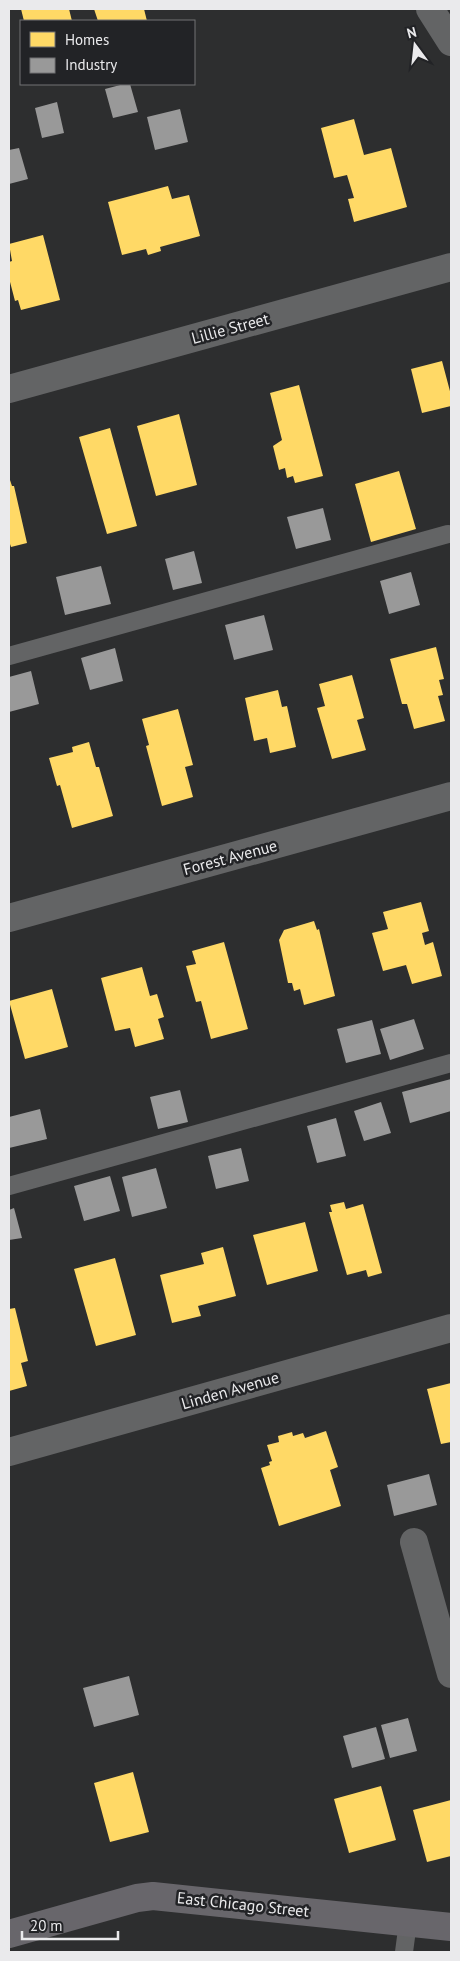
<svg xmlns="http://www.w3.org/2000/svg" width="460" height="1961" viewBox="0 0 460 1961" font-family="'PT Sans',sans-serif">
<rect width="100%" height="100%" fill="#2d2e2f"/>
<path fill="#ffd966" d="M21,9H69L72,21H24Z
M94,9H144L147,21H98Z
M354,119L364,155L391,148L407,207L354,222L348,199L354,198L347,175L334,178L321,128Z
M168,186L172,199L189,195L200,236L160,247L161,251L148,255L146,249L122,255L108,202Z
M43,235L60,300L21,310L18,300L15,301L9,278V262L12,261L9,244Z
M442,361L451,395V406L422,413L411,369Z
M299,385L323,476L295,483L293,476L287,478L285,468L279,470L273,446L282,440L270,393Z
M179,414L197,485L156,496L137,426Z
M110,428L137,526L107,534L79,437Z
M399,471L416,529L371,542L355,484Z
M9,477L12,486H14L27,543L11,547L9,541Z
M436,647L444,679L439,680L443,695L438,696L445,721L414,729L407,704H402L390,659Z
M352,675L364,718L357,720L366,750L332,759L317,708L325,706L319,684Z
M278,690L282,707L287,706L296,747L270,753L267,738L254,741L245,698Z
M178,709L193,765L185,767L193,797L162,806L146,746L149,745L142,719Z
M89,742L96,767H99L113,816L72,828L60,785L57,786L49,758L73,752L72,747Z
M421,902L429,931L422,933L425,945L433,942L442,976L412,984L406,965L383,971L372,933L388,929L383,912Z
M314,921L317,930L319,929L335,996L304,1005L300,989L294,991L292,983H288L279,940L284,930Z
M224,942L248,1029L211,1039L201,1001L196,1002L186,966L196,964L192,951Z
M142,967L150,996L157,994L164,1017L158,1019L164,1039L135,1047L130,1028L115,1031L101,978Z
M52,989L68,1047L25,1059L9,1001Z
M344,1202L346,1209L363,1204L382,1273L368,1277L366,1270L347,1275L329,1212H332L330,1205Z
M305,1222L318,1271L267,1285L253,1235Z
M223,1247L236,1296L198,1306L201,1316L172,1323L160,1275L204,1264L201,1253Z
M115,1258L136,1335L96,1346L74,1269Z
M15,1308L28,1361L21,1363L27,1386L9,1391V1309Z
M451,1383V1442L441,1444L427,1389Z
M326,1431L338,1467L330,1470L341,1506L279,1526L261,1468L270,1465L269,1462L272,1461L267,1445L279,1442L278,1436L292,1432L293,1436L303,1433L305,1438Z
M133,1772L149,1832L110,1842L94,1783Z
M381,1786L396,1840L349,1853L334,1799Z
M451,1800V1856L427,1862L413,1810Z"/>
<path fill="#999" d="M124,84H130L138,112L113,118L105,89Z
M57,102L64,133L42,138L35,108Z
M180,109L188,142L155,150L147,117Z
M19,148L28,179L9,184V150Z
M323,508L331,540L296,549L287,517Z
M194,551L202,583L173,590L165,559Z
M101,566L111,604L65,615L56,577Z
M411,572L420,605L389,614L380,581Z
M264,615L273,650L234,660L225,625Z
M115,648L123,681L90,690L81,658Z
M31,671L39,704L9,712V677Z
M414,1019L424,1049L390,1060L380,1029Z
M372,1020L381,1054L346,1063L337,1029Z
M451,1079V1111L410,1123L402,1092Z
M180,1090L188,1122L158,1129L150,1097Z
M381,1102L391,1133L364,1141L354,1111Z
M40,1109L47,1139L9,1148V1117Z
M336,1118L346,1156L317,1163L307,1126Z
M241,1148L249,1181L216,1189L208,1156Z
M156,1168L167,1208L132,1217L122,1177Z
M110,1176L120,1211L84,1221L74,1186Z
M14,1208L22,1238L9,1240V1210Z
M429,1474L437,1505L394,1516L387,1485Z
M129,1676L139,1715L94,1727L83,1688Z
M408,1718L417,1751L390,1758L381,1725Z
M376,1727L385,1759L352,1768L343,1736Z"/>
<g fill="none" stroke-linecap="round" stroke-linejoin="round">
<path stroke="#636465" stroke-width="18" d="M9,656L448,534
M9,1186L451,1063
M404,1952L408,1922"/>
<path stroke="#636465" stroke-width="28" d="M430,9L451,42
M9,389L451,267
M9,918L451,796
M9,1452L451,1328
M414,1542L451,1674"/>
<path stroke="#68666b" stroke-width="28" d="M9,1934L137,1898L153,1896L451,1927"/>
</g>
<g text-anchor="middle" stroke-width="5" stroke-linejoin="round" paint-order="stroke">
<g font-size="16" fill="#eaeaec" stroke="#222326">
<text transform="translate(230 328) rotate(-15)" y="6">Lillie Street</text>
<text transform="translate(230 857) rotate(-15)" y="6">Forest Avenue</text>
<text transform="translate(230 1390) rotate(-16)" y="6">Linden Avenue</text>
<text transform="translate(243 1904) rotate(6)" y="6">East Chicago Street</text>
</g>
</g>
<rect width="460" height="1961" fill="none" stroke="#eaeaec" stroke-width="20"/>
<rect x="20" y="20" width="175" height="65" fill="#222326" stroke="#727375"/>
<rect x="30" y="32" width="25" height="15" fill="#ffd966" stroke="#727375"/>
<text x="65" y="45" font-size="15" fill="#eaeaec">Homes</text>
<rect x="30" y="58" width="25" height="15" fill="#999999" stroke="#727375"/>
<text x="65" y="70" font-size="15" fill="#eaeaec">Industry</text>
<g transform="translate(415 45) rotate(345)" stroke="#222326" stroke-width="4" paint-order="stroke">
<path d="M0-4L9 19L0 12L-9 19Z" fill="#eaeaec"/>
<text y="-8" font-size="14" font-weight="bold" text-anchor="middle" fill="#eaeaec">N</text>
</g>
<path d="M22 1931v8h96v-8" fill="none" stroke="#eaeaec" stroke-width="2.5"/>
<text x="30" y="1931" font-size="15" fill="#eaeaec" stroke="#222326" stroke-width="4" paint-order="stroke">20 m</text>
</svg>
